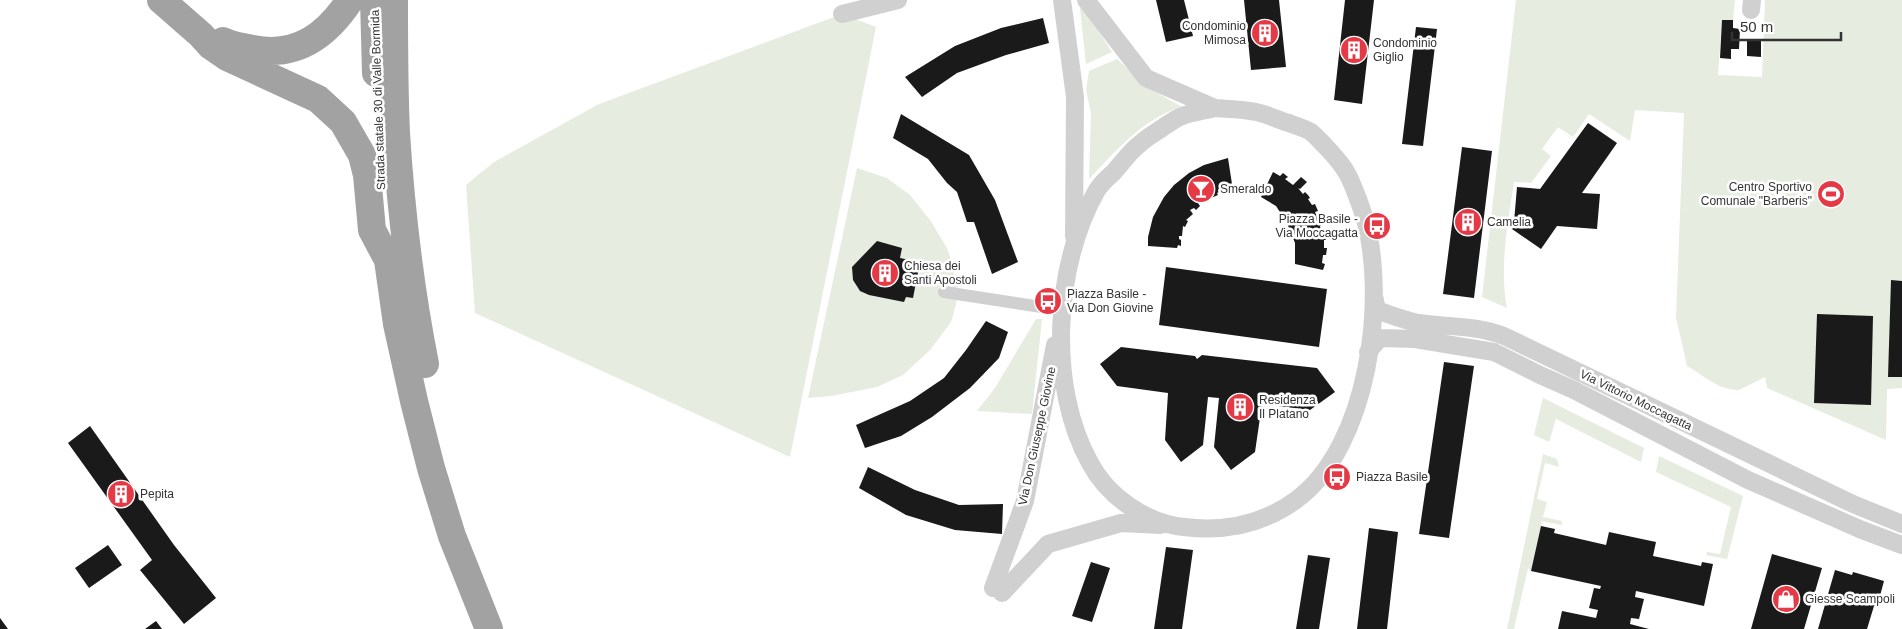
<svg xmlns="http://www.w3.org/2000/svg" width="1902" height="629" viewBox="0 0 1902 629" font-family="Helvetica,sans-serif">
<rect width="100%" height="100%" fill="#fff"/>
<path fill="#e6ecdf" d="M1079,0L1112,52L1086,64Z
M1516,0H1735L1733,20H1722L1718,75L1762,77L1765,0H1902V388L1887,389L1886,440L1767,388L1765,377L1739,390C1720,391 1703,375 1687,366L1676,317L1684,113L1635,110L1630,141L1589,114L1573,137L1558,127L1542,149L1551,156L1531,183L1514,182C1508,221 1499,269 1507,308L1482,297Z
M842,14L876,27L790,457L475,313L466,185L494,162L599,104Z
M1117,59L1147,87L1182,107C1143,118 1116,151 1089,179L1091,113L1086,90L1089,71Z
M857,168L887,178L910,195L930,220L947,248L951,260L958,291L956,304L951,322L930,350L903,375L877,387L831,396L808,398Z
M1036,319H1042L1032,414L977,411L995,388Z
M1543,398L1644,448L1641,462L1556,419L1549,442L1534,435Z
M1543,454L1557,459L1559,467L1545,463L1537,499L1547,502L1543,517L1562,521V525L1542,521L1531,571L1528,568L1514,629H1507Z
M1659,456L1743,496L1727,559L1706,555L1707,552L1720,554L1731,507L1656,472Z"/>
<path fill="#1a1a1a" d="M1156,0H1184L1193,36L1166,42Z
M1244,0H1279L1286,67L1251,70Z
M1345,0H1374L1362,104L1334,100Z
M1043,18L1049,43L1006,55L957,73L922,97L905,77L955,46L1001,28Z
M1722,20H1733V28L1740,29L1739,49H1731V59L1720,58Z
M1416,27L1437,29L1423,146L1402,144Z
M1747,39L1761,40V57L1747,56Z
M901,114L969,155L995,200L1018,262L992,274L974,222H967L957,192L947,183L928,159L893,138Z
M1588,123L1617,143L1582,193L1600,194L1597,229L1557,226L1541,249L1512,229L1516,223L1514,222L1517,187L1540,189Z
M1462,147L1492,151L1474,298L1443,294Z
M1228,158L1232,184H1230L1231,189L1226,190L1227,192L1221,194L1219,192L1217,193L1218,195L1211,198L1210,196L1208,197V200L1203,203L1201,202L1198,203L1200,206L1196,210L1194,208L1190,210L1193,214L1186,220L1188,221L1185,227L1183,226L1182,236H1179V239L1181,240V246L1178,245L1177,248L1148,246V237L1153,217L1164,197L1174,185L1189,173L1204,165Z
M1273,172L1280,176L1283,173L1288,177L1285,179L1293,185L1301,177L1307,182L1300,189L1298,188L1303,194L1305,192L1308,195L1310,198L1308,199L1312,205L1315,204L1318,211L1315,212L1318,220L1321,219L1323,224L1320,226L1322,234L1325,233L1326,236V240H1324V248H1327L1326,255H1323L1322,263L1325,264L1323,270L1295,264V243L1287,223L1276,206L1261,197Z
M877,241L902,248L900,258L920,262L913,298L906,297L904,302L869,295L860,291L853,280L852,267Z
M1166,267L1327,289L1319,347L1159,325Z
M1891,280L1902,281V377H1888Z
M1817,314L1873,316L1871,405L1814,403Z
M986,321L1008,332L999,358L970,388L932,417L901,436L865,448L856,425L910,401L944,378L966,350Z
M1121,347L1195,356L1197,359L1202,355L1317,368L1335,392L1310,410L1262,404L1255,452L1231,470L1214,447L1219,398L1208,397L1203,445L1181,462L1165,440L1168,393L1117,386L1100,364Z
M1444,362L1474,366L1449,538L1419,534Z
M90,426L174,545L216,598L184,624L140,570L152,560L68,443Z
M868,467L915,490L959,505L1003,504L1002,534L955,530L906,515L859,488Z
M1541,526L1555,529L1554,533L1606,545L1609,532L1656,542L1653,556L1701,566L1702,562L1713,564L1704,606L1636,591L1635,597L1644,599L1639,619L1631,618L1630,624L1649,629H1558L1562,611L1596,618L1598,610L1589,608L1594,588L1600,589L1601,586L1531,571Z
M1369,528L1398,532L1387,629H1357Z
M108,545L122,565L89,588L75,568Z
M1166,547L1193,550L1182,629H1154Z
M1772,554L1822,568L1804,629H1751Z
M1308,555L1330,558L1319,629H1296Z
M1091,562L1110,568L1092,622L1072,616Z
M1835,570L1852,575L1853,572L1884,581L1877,607L1874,606L1867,629H1818Z
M0,618L8,629H0Z
M156,621L162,629H145Z"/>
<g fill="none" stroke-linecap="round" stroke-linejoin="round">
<path stroke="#d0d0d0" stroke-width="12" d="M944,292L1061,310"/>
<path stroke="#d0d0d0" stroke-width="18" d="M1062,0L1075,97L1074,236
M1086,0L1146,78L1215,108
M1751,10L1752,0
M842,14L898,0
M1215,108C1228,109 1243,109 1256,112C1267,114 1278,120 1289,123C1296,126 1305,128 1311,132C1320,140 1336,157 1343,167C1350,176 1360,204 1364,216C1388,297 1369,447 1296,500C1263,524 1224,532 1184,527C1146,523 1108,497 1090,463C1047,386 1054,265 1097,190C1101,184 1107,178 1113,173C1122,163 1130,151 1141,143C1148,136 1157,132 1165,126C1170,123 1175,119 1180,117C1191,112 1204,111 1215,108Z
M1374,296L1377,310C1390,315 1404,320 1418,323C1446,327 1477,325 1504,336L1853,504L1902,524
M1368,352L1380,338L1415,339L1494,352L1540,375L1574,390L1748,480L1862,530L1902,545
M993,588L1025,501L1055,345
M1002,593L1048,544L1121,523L1160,525"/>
<path stroke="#a2a2a2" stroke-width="28" d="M161,0L201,35L211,46L227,57L318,99L343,122L362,155L367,175L372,230L388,260L397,324L414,401L431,468L452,536L489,629
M374,0L376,73
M394,0C394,44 394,89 396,133C401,211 410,288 425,364
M223,41C233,46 243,47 253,49C297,58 327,35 350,0"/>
</g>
<defs>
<g id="building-disc" transform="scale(1.4375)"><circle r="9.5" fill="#e63946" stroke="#fff"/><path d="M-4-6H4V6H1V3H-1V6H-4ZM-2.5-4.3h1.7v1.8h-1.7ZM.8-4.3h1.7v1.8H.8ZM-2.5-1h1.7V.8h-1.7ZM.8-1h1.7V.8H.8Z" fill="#fff"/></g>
<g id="bar-disc" transform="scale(1.4375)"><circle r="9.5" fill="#e63946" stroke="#fff"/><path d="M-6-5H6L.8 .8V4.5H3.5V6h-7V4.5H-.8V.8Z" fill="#fff"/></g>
<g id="stadium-disc" transform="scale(1.4375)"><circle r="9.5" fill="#e63946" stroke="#fff"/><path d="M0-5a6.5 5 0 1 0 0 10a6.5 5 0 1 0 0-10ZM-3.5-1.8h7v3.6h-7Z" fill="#fff"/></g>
<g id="bus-disc" transform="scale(1.4375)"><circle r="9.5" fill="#e63946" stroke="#fff"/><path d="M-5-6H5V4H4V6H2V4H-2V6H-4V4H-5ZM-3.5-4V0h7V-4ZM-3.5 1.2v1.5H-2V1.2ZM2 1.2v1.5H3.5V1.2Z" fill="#fff"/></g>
<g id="shop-disc" transform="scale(1.4375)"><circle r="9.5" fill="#e63946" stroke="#fff"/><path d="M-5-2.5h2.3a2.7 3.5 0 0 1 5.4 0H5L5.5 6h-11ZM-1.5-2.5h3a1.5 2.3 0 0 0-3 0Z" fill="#fff"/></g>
</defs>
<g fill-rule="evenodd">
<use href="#building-disc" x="1265" y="33"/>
<use href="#building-disc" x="1354" y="50"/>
<use href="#bar-disc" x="1201" y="189"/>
<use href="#stadium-disc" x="1831" y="194"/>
<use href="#building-disc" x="1468" y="222"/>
<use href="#bus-disc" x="1377" y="226"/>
<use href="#building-disc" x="885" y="273"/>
<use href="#bus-disc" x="1048" y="301"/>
<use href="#building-disc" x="1240" y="407"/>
<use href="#bus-disc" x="1337" y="477"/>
<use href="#building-disc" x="121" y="494"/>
<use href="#shop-disc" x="1786" y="599"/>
</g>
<g text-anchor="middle" stroke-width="5" stroke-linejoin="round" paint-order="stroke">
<g font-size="12" fill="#333" stroke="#fff" text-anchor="start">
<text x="1246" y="30" text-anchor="end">Condominio<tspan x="1246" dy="14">Mimosa</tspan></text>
<text x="1373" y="47">Condominio<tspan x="1373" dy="14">Giglio</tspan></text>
<text x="1812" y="191" text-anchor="end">Centro Sportivo<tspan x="1812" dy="14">Comunale "Barberis"</tspan></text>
<text x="1220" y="193">Smeraldo</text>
<text x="1358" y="223" text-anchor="end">Piazza Basile -<tspan x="1358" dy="14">Via Moccagatta</tspan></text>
<text x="1487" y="226">Camelia</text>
<text x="904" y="270">Chiesa dei<tspan x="904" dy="14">Santi Apostoli</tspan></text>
<text x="1067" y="298">Piazza Basile -<tspan x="1067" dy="14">Via Don Giovine</tspan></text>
<text x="1259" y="404">Residenza<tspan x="1259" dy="14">Il Platano</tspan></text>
<text x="1356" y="481">Piazza Basile</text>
<text x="140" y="498">Pepita</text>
<text x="1805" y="603">Giesse Scampoli</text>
</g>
<g font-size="12" fill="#333" stroke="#fff">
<text transform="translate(378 100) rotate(-92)" y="4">Strada statale 30 di Valle Bormida</text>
<text transform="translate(1636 400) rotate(26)" y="4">Via Vittorio Moccagatta</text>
<text transform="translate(1037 436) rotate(-78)" y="4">Via Don Giuseppe Giovine</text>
</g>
</g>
<path d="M1732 32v8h109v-8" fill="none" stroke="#333333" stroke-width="2.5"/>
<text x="1740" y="32" font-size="15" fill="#333333" stroke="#ffffff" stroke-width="4" paint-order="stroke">50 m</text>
</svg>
